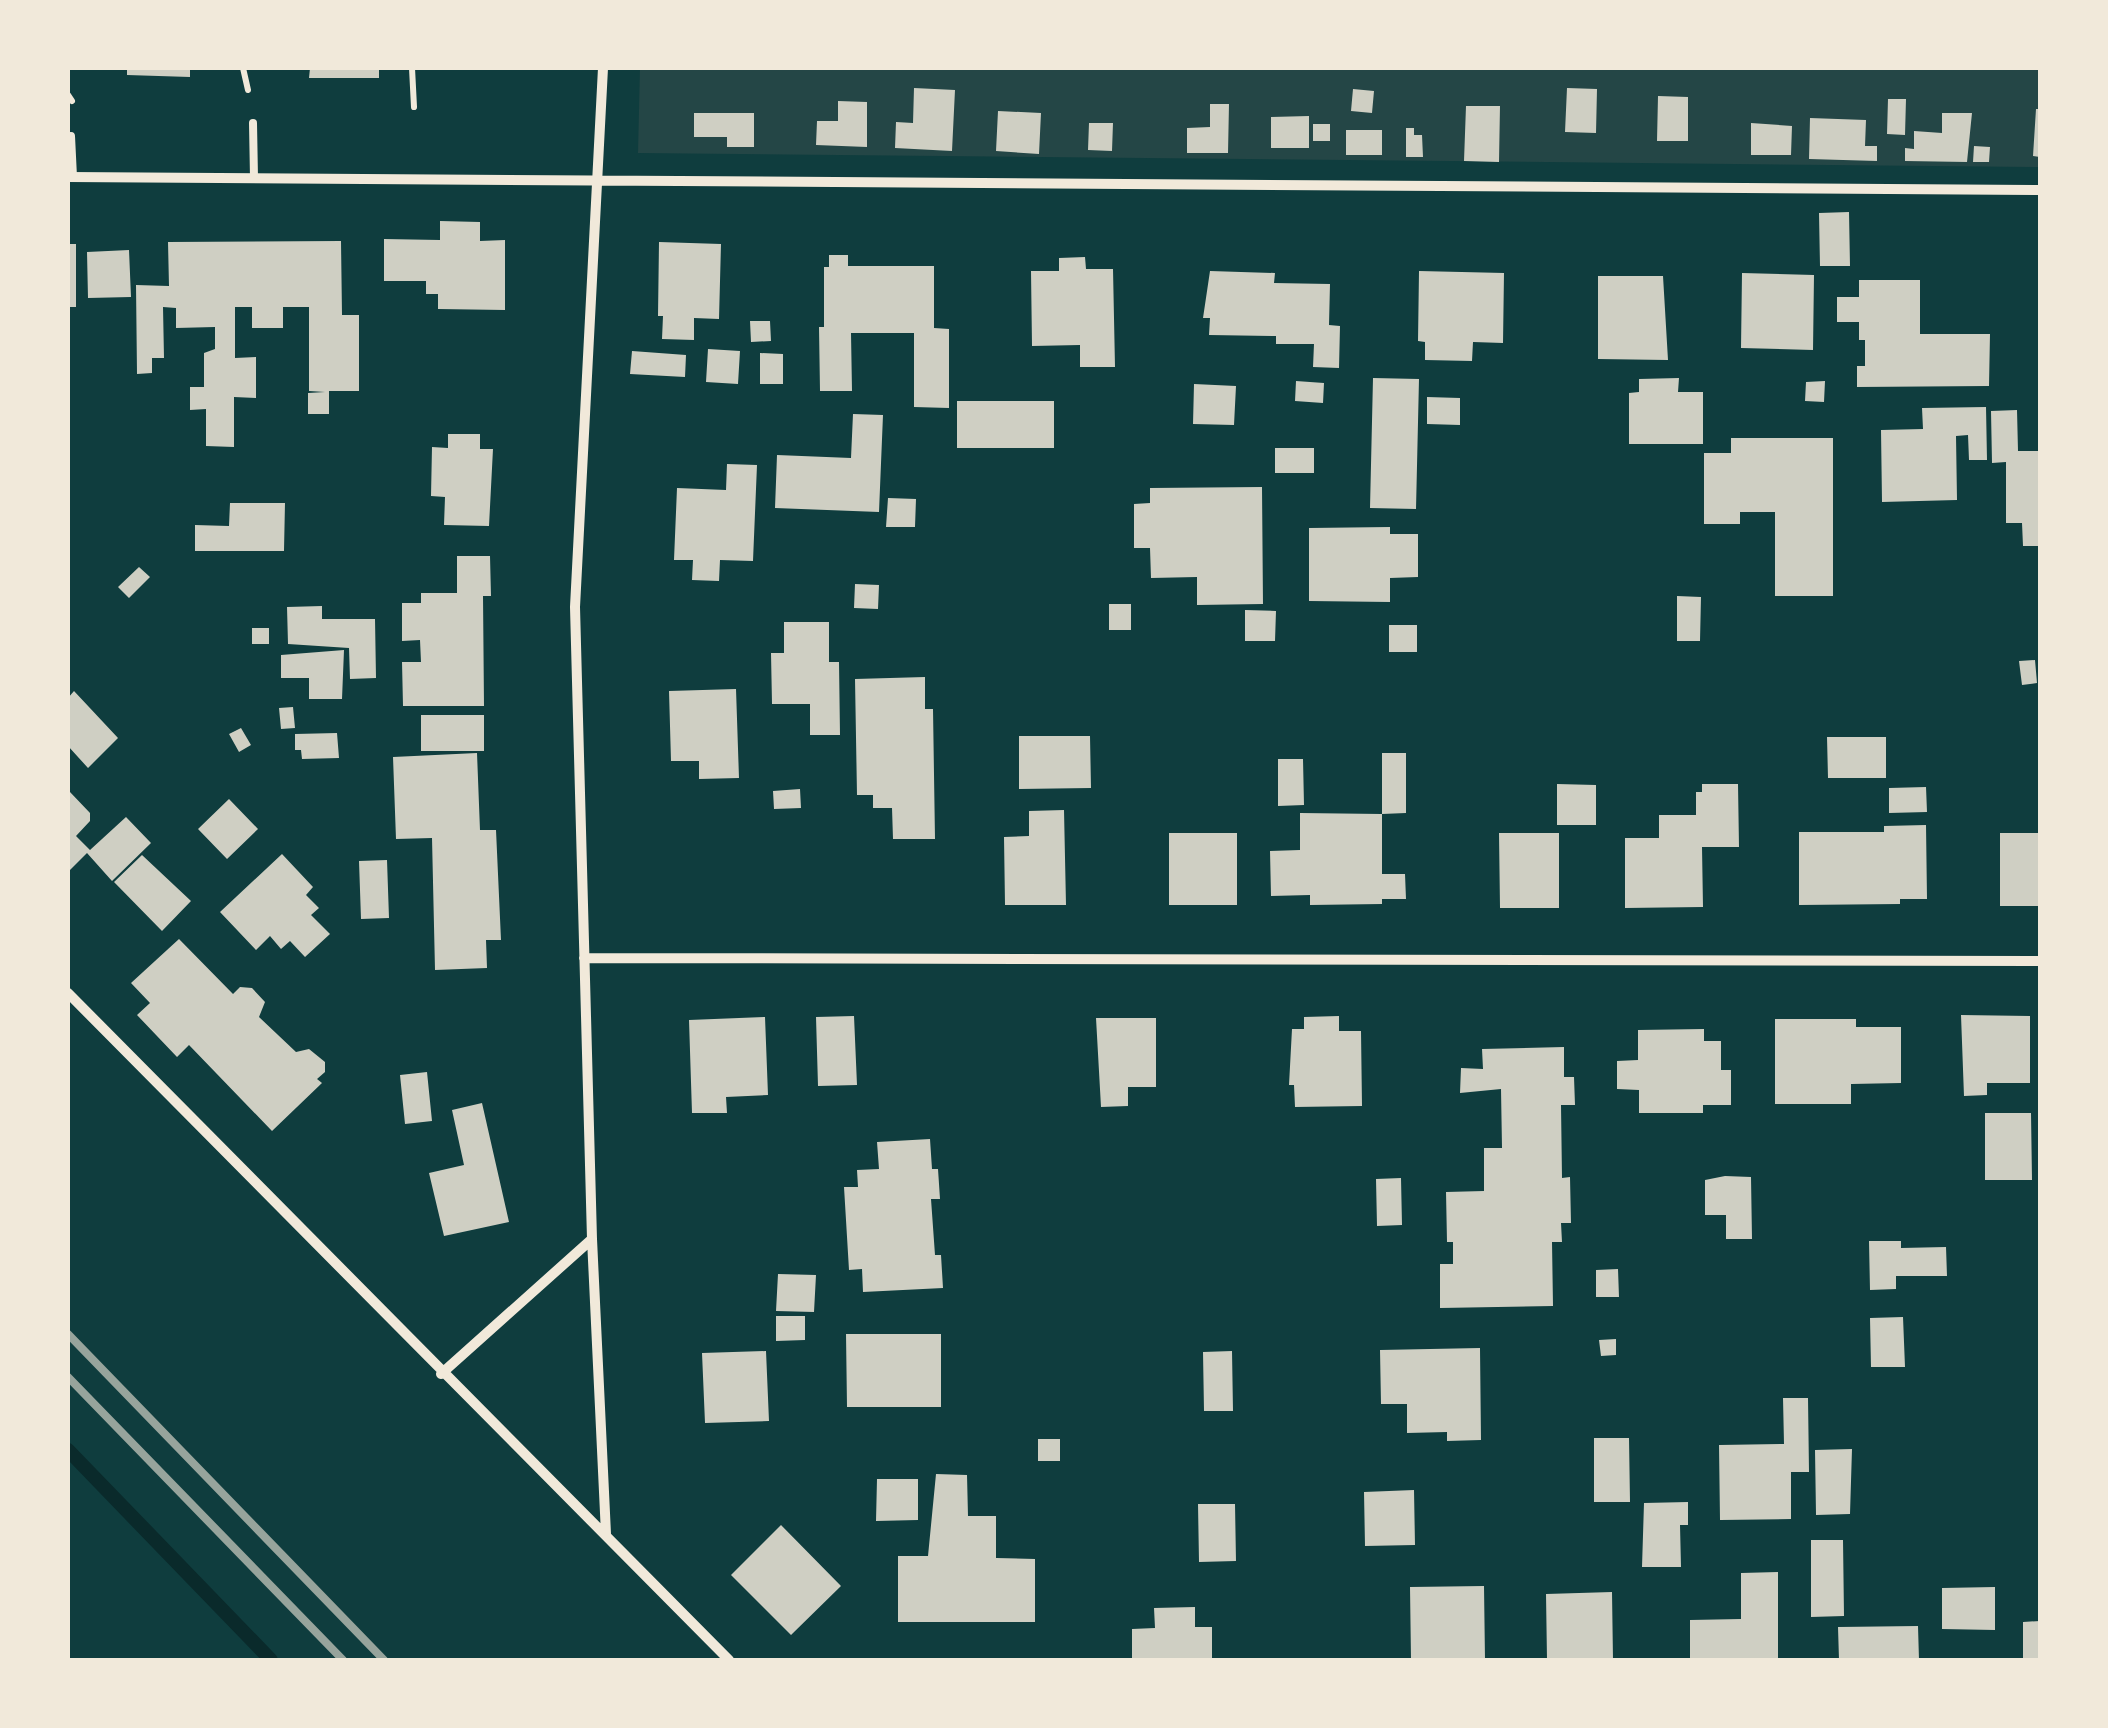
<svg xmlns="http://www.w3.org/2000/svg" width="2108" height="1728" viewBox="0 0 2108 1728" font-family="'Titillium Web',sans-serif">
<rect width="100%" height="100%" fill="#0f3d3e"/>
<path fill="#244646" d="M640,68H2040V167L638,153Z"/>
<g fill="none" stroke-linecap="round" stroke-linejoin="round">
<path stroke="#0a2a2b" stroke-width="14" d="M68,1450L271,1660"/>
</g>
<path fill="#cfcfc3" d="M127,68H190V77L127,75Z
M310,68H379V78H309Z
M914,88L955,90L952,151L895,148L896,122L913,123Z
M1567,88L1597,89L1596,133L1565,132Z
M1353,89L1374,91L1372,113L1351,111Z
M1658,96L1688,97V141H1657Z
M1888,99H1906L1905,135L1887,134Z
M838,101L867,102V147L816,145L817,121H838Z
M1210,104H1229L1228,153H1187V128L1210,127Z
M1466,106H1500L1499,162L1464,161Z
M2036,109H2040V157L2033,156Z
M998,111L1041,113L1039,154L996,151Z
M694,113H754V147H727V137H694Z
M1942,113H1972L1967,162L1905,161V148L1914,149V131L1942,133Z
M1309,116V148H1271V117Z
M1810,118L1866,120L1865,146H1877V161L1809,159Z
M1089,123H1113L1112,151L1088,150Z
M1751,123L1792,126L1791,155H1751Z
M1313,124H1330V141H1313Z
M1406,128H1414V135H1422L1423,157H1406Z
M1346,130H1382V155H1346Z
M1974,146L1990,147L1989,162H1973Z
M1849,212L1850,266H1820L1819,213Z
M440,221L480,222V241L505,240V310L438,309V294H426V281H384V239L440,240Z
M341,241L342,315H359V391H329V414H308V393L325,392L309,391V307H283V328H252V307H235V358L256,357V398L234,397V447L206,446V409L190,410V387H204V353L215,349V327L176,328V308L163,307L164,358H152V373L137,374L136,285L169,286L168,242Z
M659,242L721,244L719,319L694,318V340L662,339L663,316H658Z
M68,244H76V307H68Z
M129,250L131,297L88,298L87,252Z
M829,255H848V266H934V328L949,329V408L914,407V333H851L852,391H820L819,327H824V267H829Z
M1085,257L1086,269H1113L1115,367H1080V345L1032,346L1031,271H1059V258Z
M1210,271L1275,273L1274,283L1330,284L1329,325L1340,326L1339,368L1313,367L1314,344H1276V336L1209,335L1210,318H1203Z
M1419,271L1504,273L1503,343L1473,342L1472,361L1425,360V342L1418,341Z
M1742,273L1814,275L1813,350L1741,348Z
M1598,276H1663L1668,360L1598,359Z
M1859,280H1920V334H1990L1989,386L1857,387V366H1865V340H1859V322H1837V297H1859Z
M750,321H770L771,341L751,342Z
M708,349L740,351L738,384L706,382Z
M632,351L686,355L685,377L630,374Z
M760,353L783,354V384H760Z
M1373,378L1419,379L1416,509L1370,508Z
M1679,378L1678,392H1703V444H1629V393L1639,392V379Z
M1296,381L1324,383L1323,403L1295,401Z
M1825,381L1824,402L1805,401L1806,382Z
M1194,384L1236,386L1234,425L1193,424Z
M1427,397L1460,398V425L1427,424Z
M957,401H1054V448H957Z
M1986,407L1987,460H1969L1968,435L1956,436L1957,500L1882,502L1881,430L1923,429L1922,408Z
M2017,410L2018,451H2040V546H2023L2022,523H2006V462L1992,463L1991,411Z
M853,414L883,415L879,512L775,508L777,455L851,458Z
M448,434H480V449H493L489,526L444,525L445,497L431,496L432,447L448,448Z
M1731,438H1833V596H1775V512H1740V524H1704V453H1731Z
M1275,448H1314V473H1275Z
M727,464L757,465L753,561L720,560L719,581L692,580L693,560H674L677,488L726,490Z
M1262,487L1263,604L1197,605V577L1151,578L1150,548H1134V504L1150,503V488Z
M888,498L916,499L915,527H886Z
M230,503H285L284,551H195V525L229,526Z
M1390,527V534H1418V577L1390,578V602L1309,601V528Z
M457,556H490L491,596H483L484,706H403L402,662H421L420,640L402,641V603H421V593H457Z
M139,567L150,577L129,598L118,587Z
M855,584L879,585L878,609L854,608Z
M1677,596L1701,597L1700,641H1677Z
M1109,604H1131V630H1109Z
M322,606V619H375L376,678L350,679L349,648L288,644L287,607Z
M1245,610L1276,611L1275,641H1245Z
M784,622H829V662H839L840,735H810V704H772L771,653H784Z
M1389,625H1417V652H1389Z
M252,628H269V644H252Z
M344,650L342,699H309V678H281V655Z
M2035,660L2037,683L2022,685L2019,661Z
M925,677V709H933L935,839H893L892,808H873V795H857L855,679Z
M736,689L739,778L699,779V761H671L669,691Z
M74,691L118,738L88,768L68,746V698Z
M293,707L295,728L281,729L279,708Z
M421,715H484V751H421Z
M241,728L251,745L239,752L229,734Z
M337,733L339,758L302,759L301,750H295V734Z
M1019,736H1090L1091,788L1019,789Z
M1827,737H1886V778H1828Z
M477,753L480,830H496L501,940H486L487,968L435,970L432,838L396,839L393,757Z
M1382,753H1406V813L1382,814Z
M1278,759H1303L1304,805L1278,806Z
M1557,784L1596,785V825H1557Z
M1702,784H1738L1739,847H1702L1703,907L1625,908V838H1659V815H1696V792H1702Z
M1926,787L1927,812L1889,813V788Z
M800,789L801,808L774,809L773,791Z
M70,792L90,813V821L76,836L90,850L126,817L151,843L112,881L87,853L68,872Z
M229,799L258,829L227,859L198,829Z
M1064,810L1066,905H1005L1004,837L1029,836V811Z
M1300,813L1382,814V874H1405L1406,899H1382V904L1310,905V895L1271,896L1270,851L1300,850Z
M1926,825L1927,899H1900V904L1799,905V832H1884V826Z
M1169,833H1237V905H1169Z
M1499,833H1559V908H1500Z
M2000,833H2040V906H2000Z
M282,854L313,887L306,895L319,908L311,915L330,934L305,957L290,941L281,949L270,936L256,950L220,912Z
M142,855L191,901L162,931L114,882Z
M387,860L389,918L361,919L359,861Z
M179,939L233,994L240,987L252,988L265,1002L259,1017L296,1052L309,1049L325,1062V1072L317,1079L322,1083L272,1131L189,1045L177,1057L137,1015L150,1003L131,983Z
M1961,1015L2030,1016V1083H1987V1095L1964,1096Z
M854,1016L857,1085L818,1086L816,1017Z
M1339,1016V1031H1361L1362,1106L1295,1107L1294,1085H1289L1292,1029H1304V1017Z
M765,1017L768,1095L726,1097L727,1113H692L689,1020Z
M1096,1018H1156V1087H1128V1106L1101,1107Z
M1775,1019H1856V1027H1901V1083L1851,1084V1104H1775Z
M1704,1029V1041H1721V1070H1731V1105H1703V1113H1639V1090L1617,1089V1061L1638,1060V1030Z
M1564,1047V1077H1574L1575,1105H1561L1562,1178L1570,1177L1571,1223H1561L1562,1242H1552L1553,1306L1440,1308V1264H1453V1242H1447L1446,1192L1484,1191V1148H1502L1501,1089L1460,1093L1461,1068L1483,1069L1482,1049Z
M427,1072L432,1121L405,1124L400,1075Z
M482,1103L509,1222L444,1236L429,1173L464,1165L452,1110Z
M1985,1113H2031L2032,1180H1985Z
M930,1139L932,1169H938L940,1199H931L935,1255H941L943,1288L863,1292L862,1269L849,1270L844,1187H858L857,1170L879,1169L877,1142Z
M1725,1176L1751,1177L1752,1239H1726V1215H1705V1180Z
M1401,1178L1402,1225L1377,1226L1376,1179Z
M1869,1241H1901V1248L1946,1247L1947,1276H1896V1289L1870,1290Z
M1618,1269L1619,1297H1596V1270Z
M778,1274L816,1275L814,1312L776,1311Z
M776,1316H805V1340L776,1341Z
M1903,1317L1905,1367H1871L1870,1318Z
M846,1334H941V1407H847Z
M1616,1339V1355L1601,1356L1599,1340Z
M1480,1348L1481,1440L1447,1441V1432L1407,1433V1404H1381L1380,1350Z
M766,1351L769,1421L705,1423L702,1353Z
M1232,1351L1233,1411H1204L1203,1352Z
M1783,1398H1808L1809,1472H1791V1519L1720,1520L1719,1445L1784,1444Z
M1594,1438H1629L1630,1502H1594Z
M1038,1439H1060V1461H1038Z
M1852,1449L1850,1514L1816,1515L1815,1450Z
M936,1474L967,1475L968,1516H996V1558L1035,1559V1622H898V1556H928Z
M877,1479H918V1520L876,1521Z
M1414,1490L1415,1545L1365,1546L1364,1492Z
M1688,1502V1525H1680L1681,1567H1642L1644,1503Z
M1198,1504H1235L1236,1561L1199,1562Z
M781,1525L841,1586L791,1635L731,1575Z
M1811,1540H1843L1844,1616L1811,1617Z
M1778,1572V1660H1690V1620L1741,1619V1573Z
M1484,1586L1485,1660H1411L1410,1587Z
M1995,1587V1630L1942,1629V1588Z
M1612,1592L1613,1660H1547L1546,1594Z
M1195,1607V1627H1212V1660H1132V1629L1155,1628L1154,1608Z
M2040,1621V1660H2023V1622Z
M1918,1626L1919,1660H1839L1838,1627Z"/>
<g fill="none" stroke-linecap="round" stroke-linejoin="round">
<path stroke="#f1e9da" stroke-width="6" d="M243,68L248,90
M412,68L414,107
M68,95L72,101"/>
<path stroke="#f1e9da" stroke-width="8" d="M253,123L254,178
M71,136L73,177"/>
<path stroke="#f1e9da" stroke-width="10" d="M603,68L575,607L592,1239L606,1534
M68,177L2040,190
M584,958L2040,961
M68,993L729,1660
M441,1374L592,1239"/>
<path stroke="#97a49c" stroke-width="8" d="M68,1334L384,1660
M68,1377L343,1660"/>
</g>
<rect width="2108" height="1728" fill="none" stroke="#f1e9da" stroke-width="140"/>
</svg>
